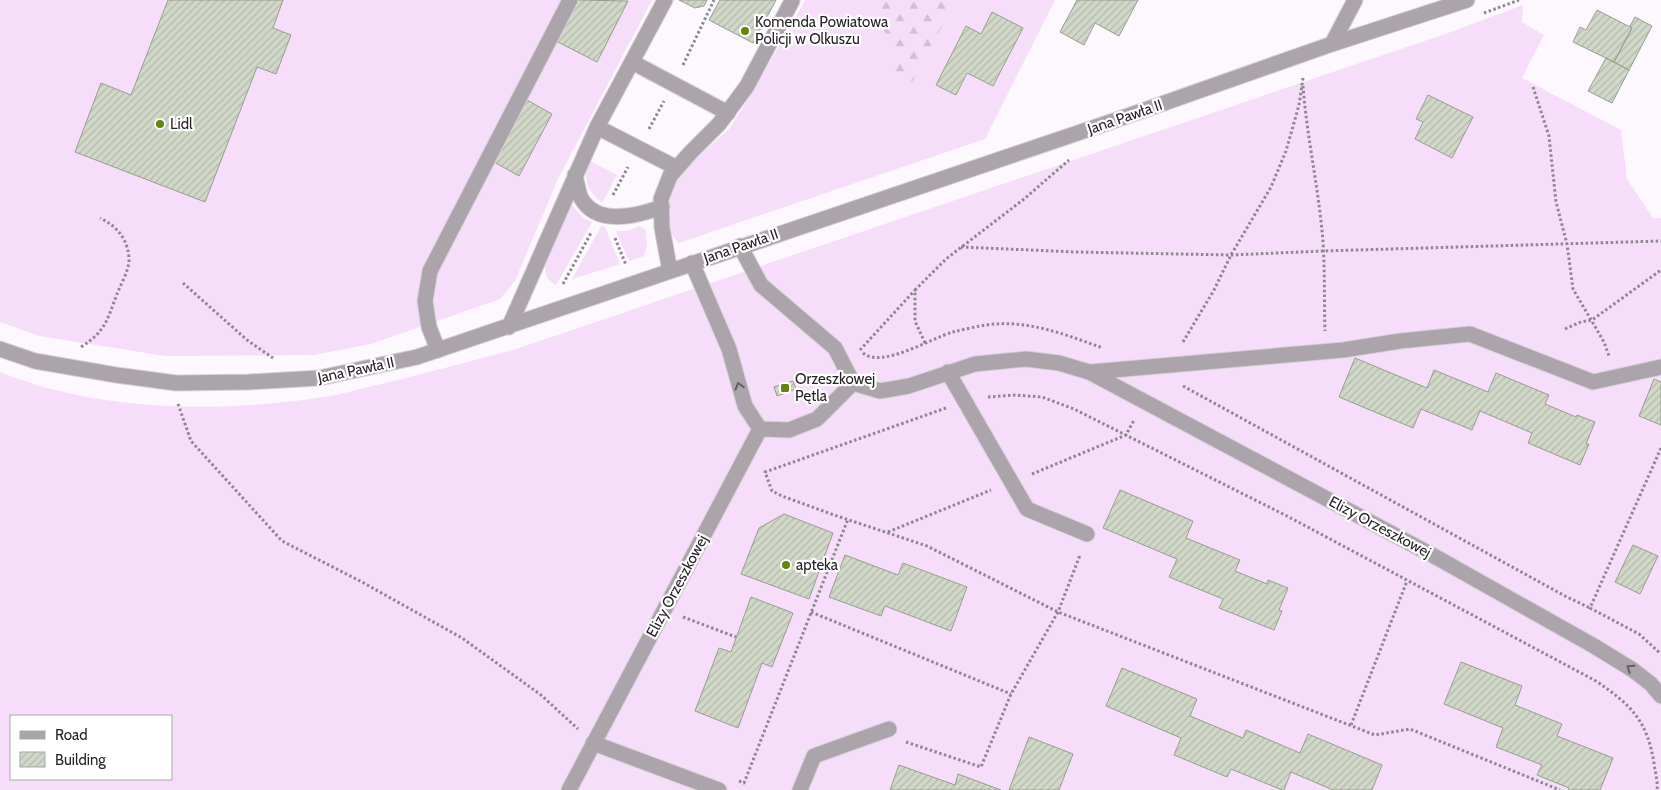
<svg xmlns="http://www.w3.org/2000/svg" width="1661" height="790" viewBox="0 0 1661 790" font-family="Cabin,sans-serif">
<defs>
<pattern id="forest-firs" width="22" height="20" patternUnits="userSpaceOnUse" patternTransform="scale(1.25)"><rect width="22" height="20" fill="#f6defa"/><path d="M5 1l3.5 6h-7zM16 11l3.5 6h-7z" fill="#d3bed6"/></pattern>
<pattern id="building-hatch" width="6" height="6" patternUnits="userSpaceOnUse" patternTransform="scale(1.25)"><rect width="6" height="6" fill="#d1d8c8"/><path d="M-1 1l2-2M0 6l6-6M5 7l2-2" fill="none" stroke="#b3b9ac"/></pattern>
</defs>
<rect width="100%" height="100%" fill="#fdf8fe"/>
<path fill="#f6defa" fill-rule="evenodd" d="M0,0H652L558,179L515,281L500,299L371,344L314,355L165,356L39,336L0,322Z
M805,0H1055L985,139L679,243L670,233L667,212L673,187L681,172L729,129L754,90Z
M1523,5L1522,22L1544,35L1522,78L1621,130L1627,179L1653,218H1661V790H0V372C95,411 216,413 317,398C336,396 355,390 373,386C421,374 469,362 516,349L1448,33ZM11,716H171V779H11Z
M590,161L617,175L602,203C588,192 581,178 590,161Z
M572,205L583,218L592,222L556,285C551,282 547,280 546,274C541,258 561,222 568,206Z
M601,226L605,227L620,264L572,279Z
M640,226L646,230L647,244L644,256L629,261L616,231H627Z"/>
<path fill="url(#forest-firs)" d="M877,0H956L912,82L895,71L898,48L875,20Z"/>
<path fill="url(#building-hatch)" stroke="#969e8e" d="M168,0H283L273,28L291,35L276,74L257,67L205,202L75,152L101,83L131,95Z
M577,0L628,1L597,62L556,41Z
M679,0H707L704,6L695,8Z
M720,0H776L753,43L709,20Z
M1077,0H1138L1119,36L1095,23L1084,45L1060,32Z
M1597,10L1632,28L1614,62L1573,42L1580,27L1586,30Z
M992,12L1023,28L993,86L967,73L956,95L936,85L966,26L981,34Z
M1635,17L1652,26L1629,70L1614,62L1632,28L1630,26Z
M1606,58L1629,70L1612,103L1588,91Z
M1428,95L1473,117L1452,158L1415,139L1423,122L1416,119Z
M527,100L552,114L519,176L494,162Z
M1355,358L1427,388L1434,370L1488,392L1496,373L1549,395L1545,404L1576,417L1577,415L1595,422L1586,444H1589L1580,465L1528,443L1532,433L1480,411L1472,430L1421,409L1413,428L1339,397Z
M1654,379L1661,382V425L1639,416Z
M793,381L796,389L777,396L774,387Z
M1120,490L1193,521L1186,538L1240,560L1235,571L1267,584L1268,580L1288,588L1279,610L1282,611L1274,630L1219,608L1223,599L1169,577L1177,559L1103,528Z
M784,514L833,533L809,599L741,574L759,528Z
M1633,545L1658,556L1640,594L1615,582Z
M845,555L898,575L903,563L967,587L951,631L885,606L881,616L829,597Z
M751,597L793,613L772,667L762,663L738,728L695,711L719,648L731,652Z
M1461,662L1522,686L1515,705L1562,724L1557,736L1613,758L1600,790H1568L1569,788L1537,775L1542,765L1496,747L1503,728L1444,704Z
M1122,668L1197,699L1190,716L1243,738L1246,730L1300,753L1308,734L1382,765L1372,790H1333L1291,772L1284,790H1282L1231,769L1227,777L1174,755L1181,738L1106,706Z
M1029,737L1073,754L1059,790H1009Z
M899,765L955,785L958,774L1001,790H890Z"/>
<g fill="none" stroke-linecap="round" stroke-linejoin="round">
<g stroke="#d7d2d8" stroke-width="17">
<path id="lane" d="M632,62L728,113
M597,127L677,168
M575,175C577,182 578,192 581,198C597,227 637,216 662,207
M670,271L662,228L661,199L670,176L690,153L719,124L747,86L792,1
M509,327L597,127L665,0
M438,350L429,327L425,301L430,271L570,0
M948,372L1027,509L1087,534"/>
</g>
<g stroke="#d7d2d8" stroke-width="17">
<path id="street" d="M1332,44L1355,0
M740,246L761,285L835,348L853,383L880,391L909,386L975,364L1026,359L1059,363L1089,372L1434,556L1594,646L1633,670L1651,684L1661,696
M692,263L729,349L745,406L760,429
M0,349L35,361L116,375L176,383L249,382L319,378L417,357L1116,120L1332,44L1467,0
M1090,372L1343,350L1400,341L1470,334L1593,382L1661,367
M760,429L789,430L817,419L853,383
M593,743L719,790
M569,790L760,429
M800,790L814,756L889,729"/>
</g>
<path stroke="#8d888e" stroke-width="3" stroke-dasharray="2.5 2.5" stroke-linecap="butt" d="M1484,13L1519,0
M683,65L714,0
M1303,86C1307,138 1319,190 1323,242C1325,272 1324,301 1325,331
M1533,87L1549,136L1556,202L1567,244L1573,289L1604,342L1609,356
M649,129L664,101
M613,195L628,167
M615,238L626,265
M961,247L1076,252L1231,255L1323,251L1661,241
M183,283L247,340L273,358
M563,284L591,233
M1565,329L1581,322L1592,320L1661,270
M1183,342L1214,290L1231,255L1271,187L1286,151L1299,105L1303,78
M925,343L915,321V290L946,259L1024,199L1069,160
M81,347C106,331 107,320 117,294C121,284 128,272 129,261C129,240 117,226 100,218
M860,350L915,290
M863,353C882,369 931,338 953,332C966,329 981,325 995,324C1032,321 1069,336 1103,348
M1183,386L1565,596L1590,608
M988,397L1015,395L1042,397L1074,409L1287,516L1596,681C1631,705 1647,720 1654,763C1655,772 1658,781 1657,790
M178,404L191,441L282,541L362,582L462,638L541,695L578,729
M946,408L765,472L772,491L782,496L834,515L927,546L1058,612L1375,735L1410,729L1560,790
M1661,448L1590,608L1639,634L1661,654
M1032,474L1126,435L1134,420
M888,532L991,490
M811,612L1011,694
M683,617L736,637
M1351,725L1407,581
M906,742L981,767L1011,694L1058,612L1080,555
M739,781L744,783L848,519"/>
<use href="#lane" stroke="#aba5ab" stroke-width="15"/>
<use href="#street" stroke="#aba5ab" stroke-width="15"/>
</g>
<defs><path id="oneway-chevron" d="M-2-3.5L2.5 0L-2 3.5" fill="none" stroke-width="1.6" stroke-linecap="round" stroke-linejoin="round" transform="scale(1.25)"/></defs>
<g stroke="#635e64">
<use href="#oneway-chevron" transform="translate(739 386) rotate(-106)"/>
<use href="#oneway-chevron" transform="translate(1630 668) rotate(-146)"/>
</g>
<g fill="#60860c" stroke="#fff" stroke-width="2">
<circle cx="745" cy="31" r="5"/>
<circle cx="160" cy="124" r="5"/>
<rect x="780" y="383" width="10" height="10" rx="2.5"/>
<circle cx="786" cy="565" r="5"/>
</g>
<g text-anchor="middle" stroke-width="4.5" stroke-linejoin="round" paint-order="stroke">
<g font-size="15" fill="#282329" stroke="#fff" text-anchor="start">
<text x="755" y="27">Komenda Powiatowa<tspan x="755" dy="17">Policji w Olkuszu</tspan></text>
<text x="170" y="129">Lidl</text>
<text x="795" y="384">Orzeszkowej<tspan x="795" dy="17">Pętla</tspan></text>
<text x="796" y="570">apteka</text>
</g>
<g font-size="15" fill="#282329" stroke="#fff">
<text transform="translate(1125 117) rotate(-19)" y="5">Jana Pawła II</text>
<text transform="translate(741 246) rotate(-19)" y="5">Jana Pawła II</text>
<text transform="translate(356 370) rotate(-12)" y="5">Jana Pawła II</text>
<text transform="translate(1380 527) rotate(28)" y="5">Elizy Orzeszkowej</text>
<text transform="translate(677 586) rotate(-62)" y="5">Elizy Orzeszkowej</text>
</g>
</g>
<rect x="10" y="715" width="162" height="65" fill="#ffffff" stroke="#a9a7a9"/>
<rect x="20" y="731" width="25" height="8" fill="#aba5ab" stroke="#a9a7a9"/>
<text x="55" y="740" font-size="15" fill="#282329">Road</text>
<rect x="20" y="752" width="25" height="15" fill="url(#building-hatch)" stroke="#a9a7a9"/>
<text x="55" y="765" font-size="15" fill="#282329">Building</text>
</svg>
